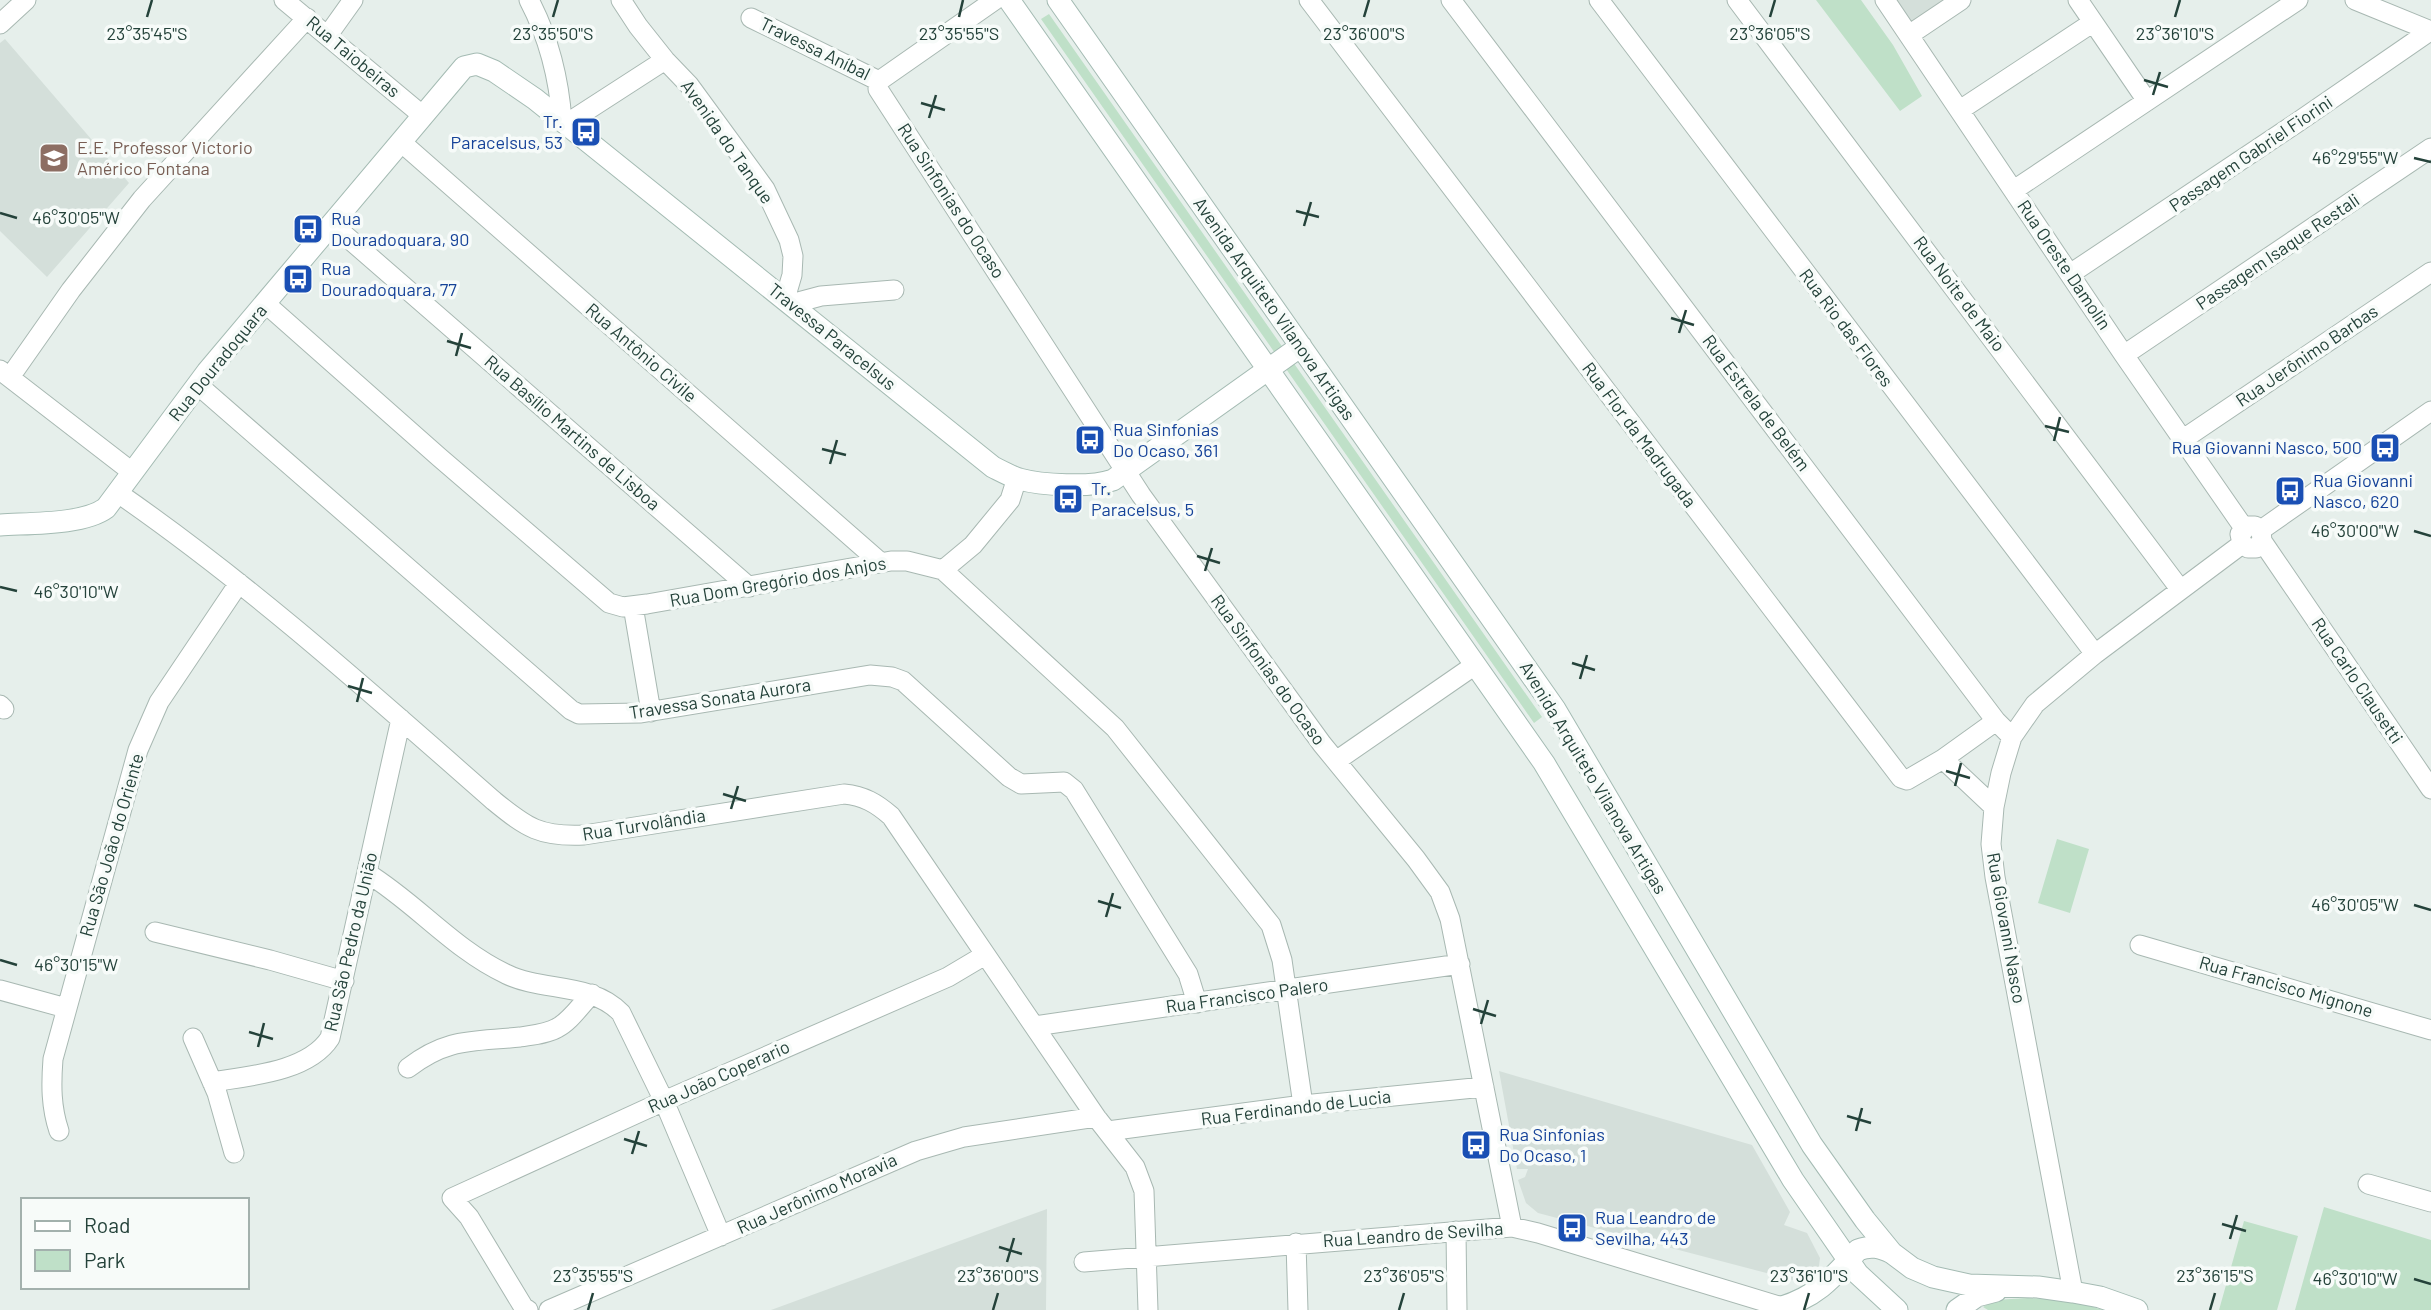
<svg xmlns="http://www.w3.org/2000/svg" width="2431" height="1310" viewBox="0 0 2431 1310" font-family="Barlow,sans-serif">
<rect width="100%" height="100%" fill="#e6efeb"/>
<path fill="#d4dfda" d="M1896,0H1943L1913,21L1910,20Z
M5,39L129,183L47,277L0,231V43Z
M1499,1071L1752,1145L1790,1212L1784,1225L1807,1233L1820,1258L1819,1266L1812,1278L1793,1280L1538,1213L1526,1203L1518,1180L1525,1177L1528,1169H1517Z
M1047,1209L1046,1310H771Z"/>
<path fill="#bfe0c8" d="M1816,0H1861L1893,45L1922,96L1900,111Z
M1049,14L1542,717L1534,723L1041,19Z
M2057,839L2089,849L2070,913L2038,903Z
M2324,1207L2431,1240V1310H2295Z
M2244,1221L2298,1236L2277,1310H2219Z
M2028,1298L2070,1300L2103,1310H1988L1983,1307L1995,1300Z"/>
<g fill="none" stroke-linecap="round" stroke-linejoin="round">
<g stroke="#a8b8b2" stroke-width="21">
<path id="street" d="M284,0L422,115
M529,0C549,38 559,79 562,121
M621,0L638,26L665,60L689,85L765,189L789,240L793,256L792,275L785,299
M1309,0L1901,778L1907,780L1943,759L1996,721
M1451,0L1996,721L2012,737
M1599,0L2095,654
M1737,0L2180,589
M1885,0L2124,355L2244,528
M2078,0L2147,101
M2355,0L2431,31
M751,18L879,81
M0,24L26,0
M328,35L353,0
M1909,35L1961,0
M879,81L878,89L1141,495L1322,744L1416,859L1440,892L1450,919L1512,1227
M879,81L995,0
M1960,110L2092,23
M566,124L665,60
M401,142L881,563
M2014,190L2298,0
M332,224L749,587
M2070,274L2295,124L2430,31
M266,304L439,457L609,603L623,607L647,604L891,561H907L943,570L1115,728L1271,925L1282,960L1303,1105
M791,304L821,296L894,290
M2124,355L2431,148
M0,370L132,472
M10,377L71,290L142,199L307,18
M198,385L571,710L579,714L641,713L870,675L892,677L903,681L1009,777L1021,784L1064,782L1074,790L1188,974L1197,1003
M2182,440L2431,272
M118,493C251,585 372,694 494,801C527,828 540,837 584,835L844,794C864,796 876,803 891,816L1096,1117L1135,1167L1144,1191L1148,1310
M2261,530L2431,411
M2262,541L2256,548H2248L2242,544L2240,534L2248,526H2255L2261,530L2262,541L2431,789
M943,570L973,545L1010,500L1017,478
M633,606L651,712
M0,705L4,709
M1943,759L1994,807
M1336,761L1475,665
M367,873C416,903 453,949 506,974C542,992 592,982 621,1013L664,1101L721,1236
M155,932L270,960L344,981
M2140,945L2431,1030
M0,990L66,1008
M1035,1026L1460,964
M193,1038L217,1093L234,1153
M408,1068C448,1037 474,1042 520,1037C532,1035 547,1034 557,1028C571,1021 581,1004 592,994
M212,1082C249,1076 308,1072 330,1038L401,719
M59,1131C51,1107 51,1085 53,1059L138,750L159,702L239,583
M1108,1131L1303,1105L1484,1087
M2368,1184L2431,1202
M1456,1231L1457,1310
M1296,1243L1298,1310
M1084,1262L1512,1227L1538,1233L1792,1310
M2073,1292L1995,877L1991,844L1994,807L2001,773L2012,737L2035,704L2095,654L2242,544
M528,1310L524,1308L469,1217L452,1198L664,1101L948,977L985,955
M549,1310L916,1151L964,1137L1096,1117"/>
</g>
<g stroke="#a4bbb3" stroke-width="23">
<path id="secondary" d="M1009,0L1544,763L1793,1180L1858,1274L1897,1310
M1058,0L1555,709L1812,1145L1865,1220L1892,1253L1912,1268L1933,1277L1969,1285L2038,1287L2073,1292L2100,1297L2137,1310
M0,525C28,523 83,525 106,508L207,372L464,67L477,64L494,71L535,99L993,467C1001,471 1010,476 1019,479C1041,485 1091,488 1113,480L1301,346
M1782,1307C1818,1296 1833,1277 1858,1250C1871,1245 1880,1247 1892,1253
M1957,1310L1977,1296L1996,1291"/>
</g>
<use href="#street" stroke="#fff" stroke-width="19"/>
<use href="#secondary" stroke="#fff" stroke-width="21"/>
</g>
<path fill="none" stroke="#24423a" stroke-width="2.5" d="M147,17L152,0M553,17L558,0M959,17L963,0M1364,17L1369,0M1770,17L1775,0M2175,17L2180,0M2144,80L2168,87M2153,95L2160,72M921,103L945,110M929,118L936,95M2414,158L2431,162M1296,211L1319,217M0,213L17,218M1304,226L1311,202M1671,318L1694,325M1679,333L1686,310M447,341L471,348M456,356L462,333M2045,426L2069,432M2054,441L2060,417M822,449L846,455M830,464L837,440M2414,531L2431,536M1197,556L1220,563M1205,571L1212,548M0,587L17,591M1572,663L1595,670M1580,679L1587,655M348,686L372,693M357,702L363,678M1946,771L1970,778M1955,786L1961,763M723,794L746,801M731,809L738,786M1098,901L1121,908M2414,905L2431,910M1106,917L1113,893M0,960L17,965M1473,1009L1496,1016M1481,1024L1488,1000M249,1032L273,1039M258,1047L264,1023M1847,1116L1871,1123M1856,1131L1862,1108M624,1139L647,1146M632,1154L639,1131M2222,1224L2246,1231M2230,1239L2237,1215M999,1247L1022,1254M1007,1262L1014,1238M2414,1279L2431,1284M588,1310L593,1293M993,1310L998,1293M1399,1310L1404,1293M1804,1310L1809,1293M2210,1310L2215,1293"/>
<defs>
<g id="bus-square" transform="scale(1.575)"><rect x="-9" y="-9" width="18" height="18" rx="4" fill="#1a4fb4" stroke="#f7fbf9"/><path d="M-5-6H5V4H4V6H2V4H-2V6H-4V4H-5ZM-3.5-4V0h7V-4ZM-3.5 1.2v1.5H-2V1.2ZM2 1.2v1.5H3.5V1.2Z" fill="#fff"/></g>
<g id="school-square" transform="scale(1.575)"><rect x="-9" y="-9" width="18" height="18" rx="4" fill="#8d6e63" stroke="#f7fbf9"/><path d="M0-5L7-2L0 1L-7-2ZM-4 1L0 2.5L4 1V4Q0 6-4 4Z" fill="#fff"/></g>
</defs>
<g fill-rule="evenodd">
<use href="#bus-square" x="586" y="132"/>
<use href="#school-square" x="54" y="158"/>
<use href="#bus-square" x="308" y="229"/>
<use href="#bus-square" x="298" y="279"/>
<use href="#bus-square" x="1090" y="440"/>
<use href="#bus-square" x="2385" y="448"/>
<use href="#bus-square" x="2290" y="491"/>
<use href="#bus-square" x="1068" y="499"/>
<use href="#bus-square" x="1476" y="1145"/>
<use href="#bus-square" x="1572" y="1228"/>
</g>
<g text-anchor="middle" stroke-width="7" stroke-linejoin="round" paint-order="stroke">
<g font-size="18" fill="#24423a" stroke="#f7fbf9">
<text transform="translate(815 49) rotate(26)" y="6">Travessa Aníbal</text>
<text transform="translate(353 57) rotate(40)" y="6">Rua Taiobeiras</text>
<text transform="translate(727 142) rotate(55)" y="6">Avenida do Tanque</text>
<text transform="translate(2251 154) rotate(-34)" y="6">Passagem Gabriel Fiorini</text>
<text transform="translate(951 201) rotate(57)" y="6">Rua Sinfonias do Ocaso</text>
<text transform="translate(2278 252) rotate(-34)" y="6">Passagem Isaque Restali</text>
<text transform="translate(2064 265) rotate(56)" y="6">Rua Oreste Damolin</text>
<text transform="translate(1959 294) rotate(53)" y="6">Rua Noite de Maio</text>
<text transform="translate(1274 309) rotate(55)" y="6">Avenida Arquiteto Vilanova Artigas</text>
<text transform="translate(1846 328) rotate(53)" y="6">Rua Rio das Flores</text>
<text transform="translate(832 337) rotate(39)" y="6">Travessa Paracelsus</text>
<text transform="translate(641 353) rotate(41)" y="6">Rua Antônio Civile</text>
<text transform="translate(2307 356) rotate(-34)" y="6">Rua Jerônimo Barbas</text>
<text transform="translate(218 363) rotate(-51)" y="6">Rua Douradoquara</text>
<text transform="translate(1756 403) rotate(53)" y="6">Rua Estrela de Belém</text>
<text transform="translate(572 433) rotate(41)" y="6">Rua Basílio Martins de Lisboa</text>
<text transform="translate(1639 435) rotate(53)" y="6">Rua Flor da Madrugada</text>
<text transform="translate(778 582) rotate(-10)" y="6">Rua Dom Gregório dos Anjos</text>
<text transform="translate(1268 670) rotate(54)" y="6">Rua Sinfonias do Ocaso</text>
<text transform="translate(2357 681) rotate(56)" y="6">Rua Carlo Clausetti</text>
<text transform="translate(720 699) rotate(-9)" y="6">Travessa Sonata Aurora</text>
<text transform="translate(1593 778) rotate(59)" y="6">Avenida Arquiteto Vilanova Artigas</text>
<text transform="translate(644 825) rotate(-9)" y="6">Rua Turvolândia</text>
<text transform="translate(112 845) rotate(-74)" y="6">Rua São João do Oriente</text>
<text transform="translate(2006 928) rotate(80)" y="6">Rua Giovanni Nasco</text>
<text transform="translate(351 942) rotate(-77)" y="6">Rua São Pedro da União</text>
<text transform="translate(2286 987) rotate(16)" y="6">Rua Francisco Mignone</text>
<text transform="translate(1247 996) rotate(-8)" y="6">Rua Francisco Palero</text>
<text transform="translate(719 1077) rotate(-24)" y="6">Rua João Coperario</text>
<text transform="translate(1296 1108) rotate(-7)" y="6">Rua Ferdinando de Lucia</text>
<text transform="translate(817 1194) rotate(-24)" y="6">Rua Jerônimo Moravia</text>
<text transform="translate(1413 1235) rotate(-4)" y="6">Rua Leandro de Sevilha</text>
</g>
<g font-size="18" fill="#164399" stroke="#f7fbf9" text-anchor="start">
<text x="563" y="128" text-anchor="end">Tr.<tspan x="563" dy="21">Paracelsus, 53</tspan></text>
<text x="331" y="225">Rua<tspan x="331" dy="21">Douradoquara, 90</tspan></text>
<text x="321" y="275">Rua<tspan x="321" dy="21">Douradoquara, 77</tspan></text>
<text x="1113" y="436">Rua Sinfonias<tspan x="1113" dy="21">Do Ocaso, 361</tspan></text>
<text x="2362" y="454" text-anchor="end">Rua Giovanni Nasco, 500</text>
<text x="2313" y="487">Rua Giovanni<tspan x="2313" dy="21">Nasco, 620</tspan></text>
<text x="1091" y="495">Tr.<tspan x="1091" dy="21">Paracelsus, 5</tspan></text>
<text x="1499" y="1141">Rua Sinfonias<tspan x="1499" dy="21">Do Ocaso, 1</tspan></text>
<text x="1595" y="1224">Rua Leandro de<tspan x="1595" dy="21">Sevilha, 443</tspan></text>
</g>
<g font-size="18" fill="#785e54" stroke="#f7fbf9" text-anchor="start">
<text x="77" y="154">E.E. Professor Victorio<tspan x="77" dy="21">Américo Fontana</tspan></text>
</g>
</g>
<g font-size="18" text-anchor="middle" fill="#24423a" stroke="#f7fbf9" stroke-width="7" stroke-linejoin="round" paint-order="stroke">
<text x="147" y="40">23°35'45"S</text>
<text x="553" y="40">23°35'50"S</text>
<text x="959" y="40">23°35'55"S</text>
<text x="1364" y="40">23°36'00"S</text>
<text x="1770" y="40">23°36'05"S</text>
<text x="2175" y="40">23°36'10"S</text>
<text x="2355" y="164">46°29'55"W</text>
<text x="76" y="224">46°30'05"W</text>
<text x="2355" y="537">46°30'00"W</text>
<text x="76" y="598">46°30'10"W</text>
<text x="2355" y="911">46°30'05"W</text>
<text x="76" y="971">46°30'15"W</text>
<text x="593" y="1282">23°35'55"S</text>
<text x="998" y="1282">23°36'00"S</text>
<text x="1404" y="1282">23°36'05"S</text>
<text x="1809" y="1282">23°36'10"S</text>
<text x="2215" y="1282">23°36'15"S</text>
<text x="2355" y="1285">46°30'10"W</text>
</g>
<rect x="21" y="1198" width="228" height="91" fill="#f7fbf9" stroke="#a3b1ad" stroke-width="2"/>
<rect x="35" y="1221" width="35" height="10" fill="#ffffff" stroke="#a3b1ad" stroke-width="2"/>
<text x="84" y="1233" font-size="21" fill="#24423a">Road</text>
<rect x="35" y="1250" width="35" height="21" fill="#bfe0c8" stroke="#a3b1ad" stroke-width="2"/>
<text x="84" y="1268" font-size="21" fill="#24423a">Park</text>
</svg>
